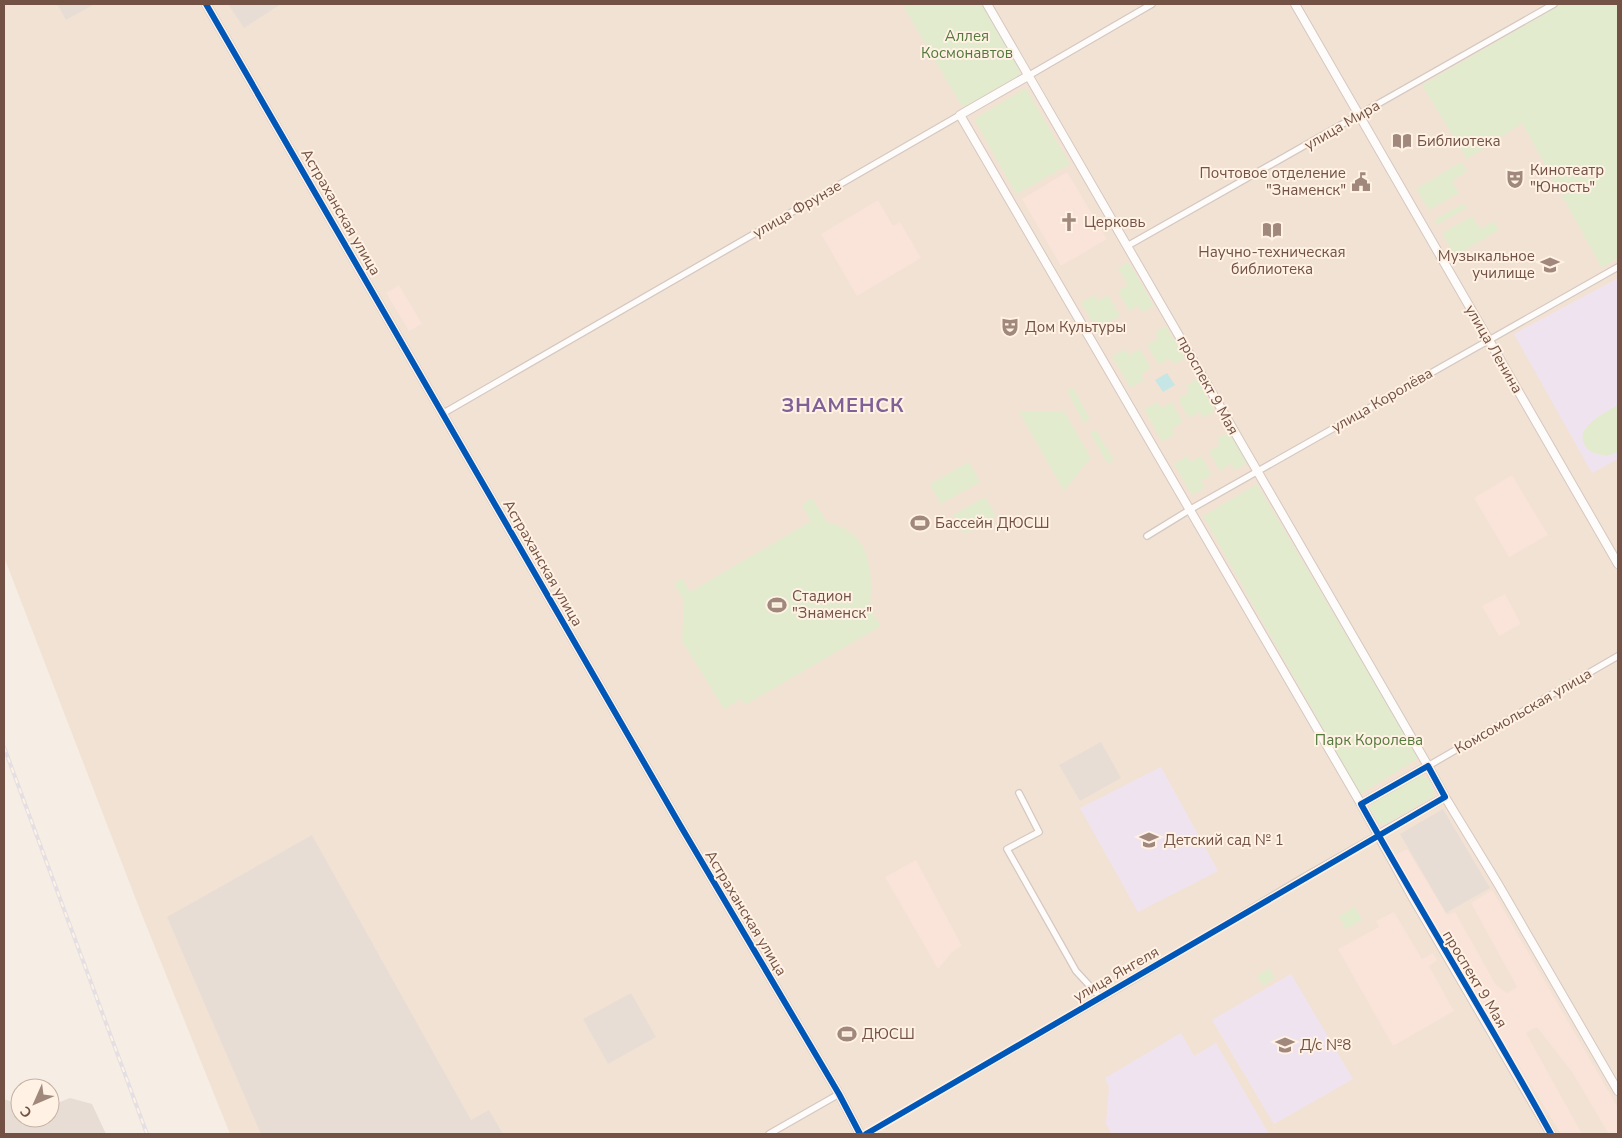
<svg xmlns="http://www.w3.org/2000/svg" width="1622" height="1138" viewBox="0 0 1622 1138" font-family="'Nunito Sans',sans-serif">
<rect width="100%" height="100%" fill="#f6ede4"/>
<path fill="#f2e2d4" d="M4,4H1618V1134H230L138,905L4,557Z"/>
<path fill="#fae3d9" d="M1067,172L1107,239L1061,266L1022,199Z
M878,200L893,226L900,222L921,258L857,296L821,234Z
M399,285L422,324L409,331L386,293Z
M1512,475L1548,535L1509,557L1474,498Z
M1505,594L1521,624L1499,636L1482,606Z
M1407,849L1447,915L1455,912L1496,985L1507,993L1517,987L1471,903L1492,890L1618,1108V1134H1609L1572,1072L1537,1027L1526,1033L1582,1134H1561L1483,1007L1396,855Z
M916,860L962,946L953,951L938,969L885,877Z
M1394,912L1422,959L1433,953L1437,960L1429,966L1454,1011L1393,1046L1338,949L1379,927L1376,921Z"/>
<path fill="#e8ddd5" d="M57,4H95L66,20Z
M228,4H281L244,28Z
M1101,742L1121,778L1080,801L1059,765Z
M1443,809L1490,888L1446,913L1400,834Z
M312,835L471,1120L489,1110L503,1134H261L167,917Z
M631,993L656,1037L608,1064L583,1019Z
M70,1098L92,1104L106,1134H4V1099L20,1105V1118H50V1106Z"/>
<path fill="#f0e3f0" d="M1618,278V459L1592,473L1514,334Z
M1161,767L1218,871L1138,912L1080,808Z
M1291,974L1353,1079L1274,1124L1212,1020Z
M1181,1033L1194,1056L1216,1043L1269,1134H1112L1106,1124L1109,1087L1105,1078Z"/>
<path fill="#e3ebce" d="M902,4H985L1021,66L1018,76L963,108Z
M1562,4H1618V258L1602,268L1522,123L1467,159L1422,85Z
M1026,88L1070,164L1016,194L974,119Z
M1461,162L1467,171L1452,181L1459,193L1429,210L1416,189Z
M1464,203L1467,208L1437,225L1434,220Z
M1472,216L1480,229L1494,221L1499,230L1455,256L1442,233Z
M1129,262L1154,306L1143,312L1139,306L1129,311L1118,291L1128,285L1118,268Z
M1095,295L1098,301L1108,295L1120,316L1110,322L1114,328L1100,336L1081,302Z
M1166,326L1185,358L1174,364L1170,358L1159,365L1147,345L1158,338L1155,332Z
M1125,349L1129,355L1140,349L1151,368L1141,374L1144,380L1130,388L1112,356Z
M1197,379L1215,411L1203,418L1200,412L1189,418L1178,399L1189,392L1186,386Z
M1073,388L1090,419L1084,423L1067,391Z
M1158,402L1161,408L1172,402L1183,422L1172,428L1175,434L1162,442L1144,409Z
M1618,405V452L1607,456L1593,453C1564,433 1602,414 1618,405Z
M1064,411L1091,458L1064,491L1019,412Z
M1096,430L1114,460L1108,464L1090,433Z
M1229,432L1247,463L1235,470L1231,464L1220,471L1209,451L1220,445L1217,439Z
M1187,456L1191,462L1201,456L1212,475L1201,481L1205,488L1192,495L1174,464Z
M969,462L980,482L941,504L930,484Z
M1257,484L1419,758L1360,794L1203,516Z
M985,497L996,516L964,534L953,515Z
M812,498L827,522C861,530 871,554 871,586C871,593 870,602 871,609C873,614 878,621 881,626L745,705L741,699L724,709L682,641L684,600L674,584L682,578L690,592L811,521L802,505Z
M1421,775L1431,781L1434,796L1386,824H1379L1369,809L1373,802Z
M1355,907L1362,920L1346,929L1339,916Z
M1269,968L1275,978L1263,986L1257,976Z"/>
<path fill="#c6e6e5" d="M1167,373L1175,385L1163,392L1155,380Z"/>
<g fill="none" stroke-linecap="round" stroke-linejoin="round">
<g stroke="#d5c8c0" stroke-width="8">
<path id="minor" d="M1028,76L1152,4
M1129,245L1554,4
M442,414L960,115
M1147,536L1191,509L1618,267
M1428,766L1618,656
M1019,793L1039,832L1007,849L1076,971L1100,997
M769,1134L839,1094
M866,1134L1138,977L1304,877L1378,835"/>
</g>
<g stroke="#d5c8c0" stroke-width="10">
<path id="tertiary" d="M206,4L680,825L839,1094L860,1134
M987,4L1428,766
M1295,4L1618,564
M1028,76L960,115L1361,804
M1445,797L1498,884L1618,1091
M1378,835L1445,797L1428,766L1361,804L1413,898L1551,1134"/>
</g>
<use href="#minor" stroke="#fefcfb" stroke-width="5.5"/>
<use href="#tertiary" stroke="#fefcfb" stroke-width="8"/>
<g stroke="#e3dfe3" stroke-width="4">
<path id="rail" d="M4,747L147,1134"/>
</g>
<use href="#rail" stroke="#fff2e4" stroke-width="2" stroke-dasharray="5.5" stroke-linecap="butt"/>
<g stroke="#fff2e4" stroke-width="9">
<path id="cycleway" d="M206,4L680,825L839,1094L860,1134
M866,1134C1059,1022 1251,908 1445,797L1428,766L1361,804C1423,915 1490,1023 1551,1134"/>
</g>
<use href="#cycleway" stroke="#0057b8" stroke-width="6"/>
</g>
<defs>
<g id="library-bare" transform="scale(1.5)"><path d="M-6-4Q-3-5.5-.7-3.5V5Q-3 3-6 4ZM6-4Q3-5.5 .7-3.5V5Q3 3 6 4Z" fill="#a1887d" stroke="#fff2e4" stroke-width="2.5" paint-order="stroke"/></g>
<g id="theatre-bare" transform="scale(1.5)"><path d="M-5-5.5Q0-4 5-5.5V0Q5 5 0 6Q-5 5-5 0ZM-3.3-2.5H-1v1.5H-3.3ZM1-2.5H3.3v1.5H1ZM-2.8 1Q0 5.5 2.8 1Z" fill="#a1887d" stroke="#fff2e4" stroke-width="2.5" paint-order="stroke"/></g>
<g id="civic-bare" transform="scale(1.5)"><path d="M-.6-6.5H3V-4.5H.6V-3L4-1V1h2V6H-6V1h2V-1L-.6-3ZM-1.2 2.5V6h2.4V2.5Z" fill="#a1887d" stroke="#fff2e4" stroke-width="2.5" paint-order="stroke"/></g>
<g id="church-bare" transform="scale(1.5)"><path d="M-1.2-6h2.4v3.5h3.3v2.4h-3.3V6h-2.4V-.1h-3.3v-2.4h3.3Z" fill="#a1887d" stroke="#fff2e4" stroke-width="2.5" paint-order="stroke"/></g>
<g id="university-bare" transform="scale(1.5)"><path d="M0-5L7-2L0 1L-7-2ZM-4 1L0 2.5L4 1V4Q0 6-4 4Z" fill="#a1887d" stroke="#fff2e4" stroke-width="2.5" paint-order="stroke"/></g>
<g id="stadium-bare" transform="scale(1.5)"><path d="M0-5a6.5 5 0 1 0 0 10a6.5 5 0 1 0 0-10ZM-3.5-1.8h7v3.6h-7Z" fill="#a1887d" stroke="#fff2e4" stroke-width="2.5" paint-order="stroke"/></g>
<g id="school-bare" transform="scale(1.5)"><path d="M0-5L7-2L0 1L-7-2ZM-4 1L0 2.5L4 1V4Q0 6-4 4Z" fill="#a1887d" stroke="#fff2e4" stroke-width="2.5" paint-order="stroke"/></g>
</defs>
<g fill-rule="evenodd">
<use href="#library-bare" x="1402" y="141"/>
<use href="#theatre-bare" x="1515" y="179"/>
<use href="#civic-bare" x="1361" y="182"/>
<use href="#church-bare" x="1069" y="222"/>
<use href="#library-bare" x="1272" y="230"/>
<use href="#university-bare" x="1550" y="265"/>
<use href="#theatre-bare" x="1010" y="327"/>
<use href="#stadium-bare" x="920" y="523"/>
<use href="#stadium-bare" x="777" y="605"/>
<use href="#school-bare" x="1149" y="840"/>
<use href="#stadium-bare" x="847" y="1034"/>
<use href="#school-bare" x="1285" y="1045"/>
</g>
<g text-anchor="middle" stroke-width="4" stroke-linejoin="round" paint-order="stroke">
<g font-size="15" fill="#54793d" stroke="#fff2e4">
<text x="967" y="41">Аллея<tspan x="967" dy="17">Космонавтов</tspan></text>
<text x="1369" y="745">Парк Королева</text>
</g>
<g font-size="15" fill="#735245" stroke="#fff2e4">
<text transform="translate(1342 125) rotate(-30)" y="5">улица Мира</text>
<text transform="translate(797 209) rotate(-30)" y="5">улица Фрунзе</text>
<text transform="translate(341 212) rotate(60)" y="5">Астраханская улица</text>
<text transform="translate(1494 349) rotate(60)" y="5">улица Ленина</text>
<text transform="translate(1208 385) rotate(61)" y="5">проспект 9 Мая</text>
<text transform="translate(1382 400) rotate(-30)" y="5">улица Королёва</text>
<text transform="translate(543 563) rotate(60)" y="5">Астраханская улица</text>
<text transform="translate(1523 711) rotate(-30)" y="5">Комсомольская улица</text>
<text transform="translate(746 913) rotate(59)" y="5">Астраханская улица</text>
<text transform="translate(1116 974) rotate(-30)" y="5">улица Янгеля</text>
<text transform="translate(1475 979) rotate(59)" y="5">проспект 9 Мая</text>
</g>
<g font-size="15" fill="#735245" stroke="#fff2e4" text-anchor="start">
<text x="1417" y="146">Библиотека</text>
<text x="1530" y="175">Кинотеатр<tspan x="1530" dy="17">"Юность"</tspan></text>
<text x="1346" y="178" text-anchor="end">Почтовое отделение<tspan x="1346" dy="17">"Знаменск"</tspan></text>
<text x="1084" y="227">Церковь</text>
<text x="1272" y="257" text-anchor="middle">Научно-техническая<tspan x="1272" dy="17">библиотека</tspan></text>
<text x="1535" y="261" text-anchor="end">Музыкальное<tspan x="1535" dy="17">училище</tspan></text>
<text x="1025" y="332">Дом Культуры</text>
<text x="935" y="528">Бассейн ДЮСШ</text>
<text x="792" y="601">Стадион<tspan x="792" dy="17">"Знаменск"</tspan></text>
<text x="1164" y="845">Детский сад № 1</text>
<text x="862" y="1039">ДЮСШ</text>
<text x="1300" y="1050">Д/с №8</text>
</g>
<g font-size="20" font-weight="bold" letter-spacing="1" fill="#806097" stroke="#fff2e4">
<text x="843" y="412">ЗНАМЕНСК</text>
</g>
</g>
<rect width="1622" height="1138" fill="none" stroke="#735245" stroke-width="10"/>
<g transform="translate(35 1103) rotate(225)"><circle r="24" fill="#fff2e4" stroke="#c7b2a4"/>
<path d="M0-4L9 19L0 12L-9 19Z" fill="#a1887d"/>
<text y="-8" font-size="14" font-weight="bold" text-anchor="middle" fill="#735245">С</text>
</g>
</svg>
